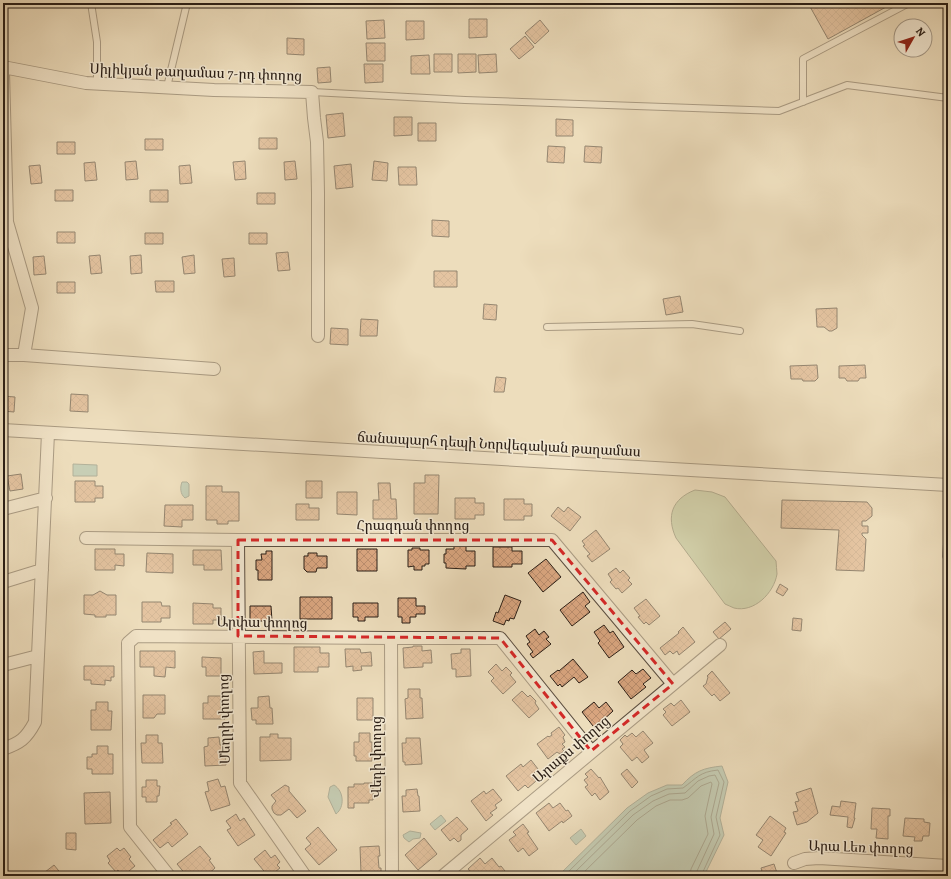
<svg xmlns="http://www.w3.org/2000/svg" width="951" height="879" viewBox="0 0 951 879" font-family="Alegreya,'Noto Serif Armenian',serif">
<defs>
<pattern id="building-cross-hatch" width="8" height="8" patternUnits="userSpaceOnUse"><rect width="8" height="8" fill="#daa680"/><path d="M0 0l8 8M0 8l8-8" fill="none" stroke="#bb8e6e"/></pattern>
</defs>
<rect width="100%" height="100%" fill="#edddbc"/>
<filter id="stains"><feTurbulence type="fractalNoise" baseFrequency=".005" numOctaves="4"/><feColorMatrix values="0 0 0 0 .2 0 0 0 0 .09 0 0 0 0 .02 0 0 0 .5 -.17"/></filter>
<radialGradient id="worn" r=".72"><stop offset=".6" stop-color="#630" stop-opacity="0"/><stop offset="1" stop-color="#630" stop-opacity=".3"/></radialGradient>
<path fill="#b2c296" stroke="#6e7056" d="M695,490L712,492L725,497L776,561C776,565 777,570 777,574C774,593 754,613 734,608C731,607 728,605 725,604L676,538C666,516 672,499 695,490Z"/>
<path fill="#9abcad" stroke="#6d7d71" d="M73,464L97,465V476H73Z
M182,482H187L189,484V496L185,498C180,494 180,487 182,482Z
M722,766L728,782L720,818L724,835L704,876H558L627,808L648,793L667,785H682C695,771 703,768 722,766Z
M334,785C344,791 345,807 336,814L328,797L330,787Z
M441,815L446,821L435,830L430,824Z
M581,829L586,836L576,845L570,838Z
M410,831L421,833L420,838L413,839L409,842L404,838L403,835Z"/>
<g fill="none" stroke-linecap="round" stroke-linejoin="round">
<path stroke="#626d62" stroke-width="1" d="M564,876L630,811L651,796L667,789L683,788C697,778 699,772 718,770L724,782L716,817L720,835L701,876
M571,876L633,815L653,801L669,794L685,793L698,781L709,776L715,775L719,783L711,817L714,834L697,871L696,876
M580,876L637,820L656,806L670,800H682L688,798L701,786L711,782L712,784L705,816L708,834L691,869L690,876"/>
</g>
<path fill="url(#building-cross-hatch)" stroke="#2a1e16" d="M808,3H884L886,7L828,39Z
M469,19H487V37L469,38Z
M384,20L385,38L367,39L366,21Z
M540,20L549,31L535,44L525,33Z
M406,21H424V39L406,40Z
M525,36L534,47L519,59L510,49Z
M287,38L304,39V55L287,54Z
M366,43H385V61H367Z
M434,54H452V72H434Z
M458,54H476V72L458,73Z
M496,54L497,72L479,73L478,55Z
M429,55L430,74H411V56Z
M364,64H383V82L365,83Z
M330,67L331,82L318,83L317,68Z
M343,113L345,136L328,138L326,115Z
M394,117H412V135L394,136Z
M556,119L573,120V136H556Z
M418,123H436V141H418Z
M259,138H277V149H259Z
M145,139H163V150H145Z
M57,142H75V154H57Z
M548,146L565,147L564,163L547,162Z
M585,146L602,147L601,163L584,162Z
M136,161L138,179L126,180L125,162Z
M245,161L246,179L235,180L233,162Z
M295,161L297,179L285,180L284,162Z
M374,161L388,163L387,181L372,180Z
M95,162L97,180L85,181L84,163Z
M351,164L353,187L336,189L334,166Z
M40,165L42,183L31,184L29,166Z
M190,165L192,183L180,184L179,166Z
M398,167H416L417,185H399Z
M55,190H73V201H55Z
M150,190H168V202H150Z
M257,193H275V204H257Z
M432,220L449,221V237L432,236Z
M57,232H75V243H57Z
M145,233H163V244H145Z
M249,233H267V244H249Z
M288,252L290,270L278,271L276,253Z
M100,255L102,273L91,274L89,256Z
M141,255L142,273L131,274L130,256Z
M194,255L195,273L184,274L182,257Z
M44,256L46,274L34,275L33,257Z
M234,258L235,276L224,277L222,259Z
M434,271H457V287H434Z
M155,281H174V292H156Z
M57,282H75V293H57Z
M680,296L683,312L666,315L663,299Z
M484,304L497,305L496,320L483,319Z
M837,308V328L832,331H829L824,327H817L816,309Z
M361,319L378,320L377,336H360Z
M331,328L348,329V345L330,344Z
M817,365L818,378L815,381H803L802,379H791L790,366Z
M865,365L866,378H860L858,381H847L845,378H839V366Z
M496,377L506,378L504,392H494Z
M71,394L88,395V412L70,411Z
M3,396L15,397L14,412L3,411Z
M21,474L23,489L10,491L7,476Z
M425,475H439L438,514H414V483H425Z
M75,481H95V486H103V498H95V502H75Z
M306,481H322V498H306Z
M378,483H390L391,499H396L397,519H373V500H379Z
M206,486H222V492H239V521H228V524H217V520H206Z
M337,492H357V515L337,514Z
M455,498H475V503H484V515H475V519H455Z
M504,499H524V504H532V516H524V520H504Z
M782,500L867,502L872,508V516L866,521H862V526H868V533H862V535L866,539L864,571L836,570L839,530L781,528Z
M296,504H309V508H319V520H296Z
M165,505H193V520H182V527L164,526Z
M558,507L564,512L568,507L581,517L570,531L551,516Z
M596,530L610,549L592,562L587,556L590,554L583,546L585,545L582,541Z
M454,545H466V551H475V566H466V569L446,568V563H444V554H446V549H454Z
M493,547H512V551H522V564H512V567H493Z
M412,548H420V550H429V564H425V566H422V570H414V566L408,567V550H412Z
M95,549H115V554H124V566L115,565V570H95Z
M357,549H377V571H357Z
M193,550H221L222,570H204V565H193Z
M266,551H272V580H258V570H256V560H262L261,554H266Z
M147,553L173,554V573L146,572Z
M308,553H317V556H327V568H317L316,572H307L304,569V556H308Z
M546,559L561,577L543,592L528,573Z
M616,568L620,573L623,570L630,578L628,580L632,584L622,593L618,588L616,589L610,582L612,580L608,574Z
M780,584L788,589L783,596L776,592Z
M100,591L107,595H116V615H106V617H95V615L84,614V595H93Z
M583,592L590,602L585,606L590,612L572,626L560,610Z
M505,595L521,601L514,619L510,618L509,621L506,620L504,625L493,621L496,612L498,613Z
M300,597H332V619H300Z
M398,598H416V606H425V614H416V617H410V623H402V617H398Z
M646,599L660,616L649,625L646,622L644,624L638,617L640,616L634,608Z
M142,602H161L162,606H170V618H161V622H142Z
M193,603L213,604V608H221V620H213V624H193Z
M353,603H378V617H365V621H358V617H353Z
M250,606H271L272,621H250Z
M793,618L802,619L801,631L792,630Z
M725,622L731,629L719,639L713,632Z
M604,625L610,633L613,631L624,647L609,658L598,643L600,641L594,632Z
M683,627L695,642L679,655L677,651L673,654L670,651L665,655L660,648L679,633L678,632Z
M535,629L539,635L544,631L549,637L546,639L551,644L533,658L530,654L533,652L527,644L530,642L526,636Z
M413,646H422V651L431,650L432,663H423V667L404,668L403,648L413,647Z
M294,647H320V653H329V667H318V672H294Z
M345,649H360L361,653L371,652L372,666H361L362,670L353,671V666L346,667Z
M461,649H470L471,676L456,677V669H452L451,654L461,653Z
M140,651H175V668L166,667L165,677L154,676V667H140Z
M264,651V663H282V673L254,674L253,652Z
M202,657L221,658V676H206V667H202Z
M573,659L588,677L579,683L574,677L562,687L560,684L558,686L550,676L558,670L559,671Z
M496,664L502,671L506,667L512,673L510,675L516,682L503,694L491,681L494,678L488,672Z
M84,666H114V677H111V681L105,680V685L91,684V680H84Z
M643,669L651,678L643,684L646,687L631,699L618,682L632,670L636,674Z
M712,671L730,693L720,701L714,694L712,696L703,686L706,684L708,677L707,676Z
M408,689H420V698H422L423,718L406,719L405,699L408,698Z
M522,691L528,697L530,695L536,701L535,703L539,709L529,718L512,700Z
M143,695H165V714H157L154,718H143Z
M208,696H221V714L225,713V719H203V703H208Z
M269,696L270,708H272L273,724H256V720H252L251,708H258V697Z
M357,698H373V720H357Z
M681,700L690,712L672,726L663,715L666,712L663,709L671,703L674,706Z
M96,702H108V711H112L111,730H91V710H96Z
M594,702L599,708L606,702L613,711L600,723L603,727L597,731L582,712Z
M559,727L565,735L563,737L565,742L562,744L565,747L562,749L564,751L560,754L557,752L548,759L537,744L548,736L549,737L552,735L551,733Z
M643,731L653,743L644,750L649,757L642,763L637,757L632,761L620,747L623,744L620,740L625,735L627,737L632,733L636,737Z
M359,733H370V742H372V761H356V756H354V742H359Z
M270,734H278V738H291V760L260,761V737H270Z
M146,735H158V743H162L163,763H142L141,743H146Z
M219,737L220,745H224L226,765L205,766L204,747L208,746V738Z
M406,738H420L422,764L405,765V762H403L402,743H406Z
M97,746H108V754H113V774H92V769H87V757H92V754H97Z
M531,760L538,769L531,776L536,781L528,788L525,785L518,791L506,776L521,764L523,767Z
M591,769L599,778L600,777L609,792L600,800L595,793L592,796L585,787L588,785L584,780L588,777L585,774Z
M627,769L638,782L632,788L621,774Z
M218,779L221,787L225,786L230,805L211,811L205,792L209,791L207,782Z
M146,780H157V786H160L159,796H157V802H146V797H142V787H146Z
M364,783H373V800H369V803H354V808H348V787H354V784H364Z
M285,785L289,787V791L306,811L297,818L289,809L281,815H277L274,813L272,809V806L276,801L271,795Z
M811,788L818,813L807,822L797,825L793,812L798,811L795,802L799,801L796,793Z
M417,789L418,796H419L420,811L403,812L402,796H406V790Z
M493,789L502,800L495,805L497,808L490,813L493,815L486,821L471,801L484,791L486,794Z
M110,792L111,823L85,824L84,793Z
M841,801L856,803L854,818H855L852,828L847,827L848,817L830,815L832,806L840,807Z
M549,803L553,808L560,803L566,811L568,810L572,816L563,823L562,821L549,831L536,813Z
M872,808L890,809V816H888V839L876,838L877,829H871Z
M236,814L240,821L244,818L255,835L238,846L227,830L231,828L226,821Z
M770,816L786,828L784,832L786,833L771,856L758,847L763,840L756,835Z
M457,817L468,829L461,835V840L458,842L454,838L450,841L441,830Z
M905,818L924,819V822L930,823L929,836H923L922,841H914L915,837L903,836Z
M176,819L188,834L172,847L168,842L160,848L153,840L172,824L170,823Z
M523,824L529,832L527,833L538,849L529,856L523,848L518,852L509,840L516,835L513,832Z
M318,827L337,850L319,865L305,849L311,844L306,838Z
M66,833H76V850L66,849Z
M424,838L437,854L418,870L405,855Z
M200,846L211,859L209,860L215,868L206,876H187L177,864Z
M379,846L380,856H378L379,868H381V876H367V873H361L360,847Z
M117,848L120,851L124,848L131,857L129,859L135,866L123,876L118,870L116,872L108,863L110,861L107,856Z
M265,850L271,858L275,855L280,862L277,865L280,868L270,876H268L254,859Z
M480,858L485,864L492,858L499,867L501,866L505,871L499,876H474L468,869Z
M774,864L778,876H761L763,875L761,868Z
M54,865L63,876H40Z"/>
<g fill="none" stroke-linecap="round" stroke-linejoin="round">
<g stroke="#5b4e40" stroke-width="8">
<path id="service" d="M91,3L97,42V84
M167,87L187,3
M312,92L465,100L779,111L847,85L948,98
M803,102V59L909,3
M547,327L692,324L740,331
M948,533L946,556L948,560"/>
</g>
<g stroke="#5b4e40" stroke-width="14">
<path id="minor" d="M3,67L86,83L214,90L312,92L314,118L317,142L318,193V336
M3,72L7,222L32,308L24,355
M3,355H24L214,369
M3,430L948,485
M3,509L46,498
M86,538L238,540H552L673,684
M238,540L240,783L305,876
M3,582L42,570
M391,638L392,876
M3,665L38,656
M3,749C20,743 26,739 35,722L48,433
M794,863L805,859L819,858L948,866
M169,876L130,827L128,643L136,636L391,638H500L591,751
M443,876L720,645"/>
</g>
<use href="#service" stroke="#f3e9d3" stroke-width="6"/>
<use href="#minor" stroke="#f3e9d3" stroke-width="12"/>
</g>
<path d="M0 0H951V879H0ZM238,540H552L673,684L591,751L500,638L238,636Z" fill="#edddbc" fill-opacity=".55" fill-rule="evenodd"/>
<path fill="none" stroke="#d62828" stroke-width="3" stroke-dasharray="8 5" stroke-linejoin="round" d="M238,540H552L673,684L591,751L500,638L238,636Z"/>
<g text-anchor="middle" stroke-width="3" stroke-linejoin="round" paint-order="stroke">
<g font-size="14" fill="#2a1e16" stroke="#f3e9d3">
<text transform="translate(196 72) rotate(2)" y="5">Սիլիկյան թաղամաս 7-րդ փողոց</text>
<text transform="translate(499 444) rotate(3)" y="5">ճանապարհ դեպի Նորվեգական թաղամաս</text>
<text x="413" y="530">Հրազդան փողոց</text>
<text transform="translate(262 622) rotate(1)" y="5">Արփա փողոց</text>
<text transform="translate(224 719) rotate(-91)" y="5">Մեղրի փողոց</text>
<text transform="translate(571 749) rotate(-40)" y="5">Արաքս փողոց</text>
<text transform="translate(376 757) rotate(-90)" y="5">Վեդի փողոց</text>
<text transform="translate(861 847) rotate(2)" y="5">Արա Լեռ փողոց</text>
</g>
</g>
<rect width="951" height="879" fill="none" stroke="#edddbc" stroke-width="16"/>
<rect x="4" y="4" width="943" height="871" fill="none" stroke="#2a1e16" stroke-width="2"/>
<rect x="8" y="8" width="935" height="863" fill="none" stroke="#2a1e16"/>
<g transform="translate(913 38) rotate(51)"><circle r="19" fill="#f3e9d3" stroke="#a39887"/>
<path d="M0-3L7 15L0 10L-7 15Z" fill="#8f2418"/>
<text y="-6" font-size="11" font-weight="bold" text-anchor="middle" fill="#2a1e16">N</text>
</g>
<rect width="100%" height="100%" filter="url(#stains)"/>
<rect width="100%" height="100%" fill="url(#worn)"/>
</svg>
